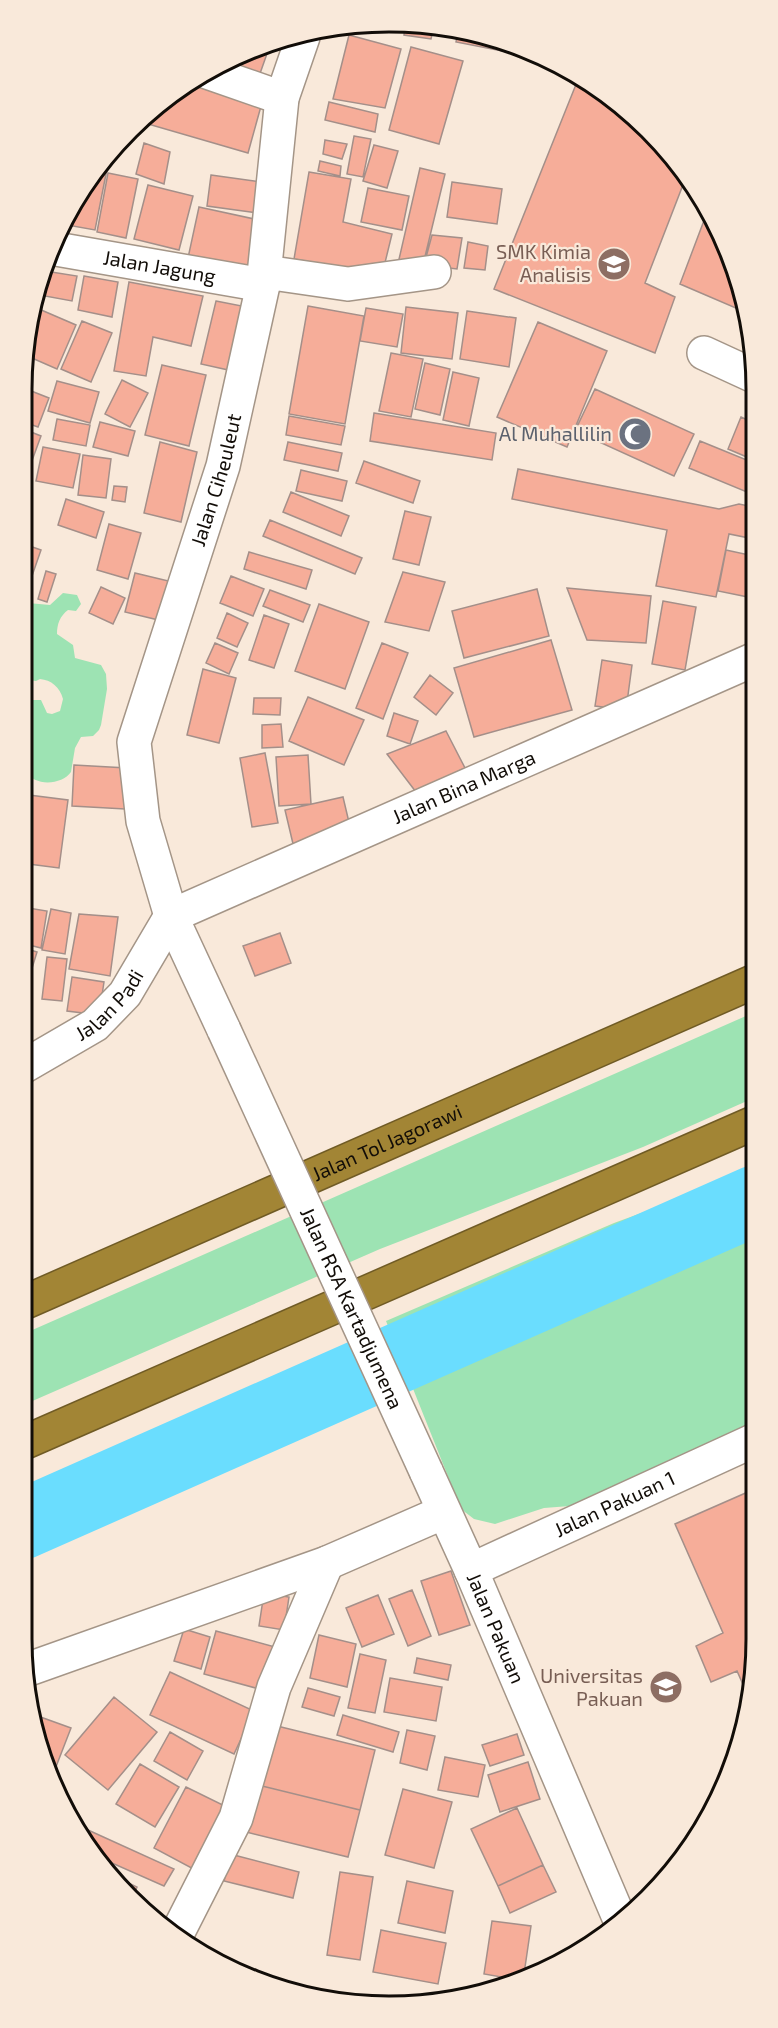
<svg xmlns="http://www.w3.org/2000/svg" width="778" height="2028" viewBox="0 0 778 2028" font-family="'Exo 2',sans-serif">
<rect width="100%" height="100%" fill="#f9e9da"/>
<path fill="#9de3b3" d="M63,593L77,595L81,604L76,611L68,610C60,616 57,624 57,634L73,645L75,658L101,665L106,674L107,689L101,725L99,730L93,736L81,737L75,748L71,772C62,785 34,787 26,771C23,765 21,749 23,743C25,736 28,732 30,725L21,723V706L31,700H41L47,713L52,714L60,711L63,699C60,687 51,680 40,679L36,681L21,679V609L28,603L50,605Z
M755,1012L756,1097L643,1147L380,1249L21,1406V1335Z
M756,1171V1425L595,1499L570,1506L544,1508L495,1524L474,1519L461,1509L386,1321L614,1223Z"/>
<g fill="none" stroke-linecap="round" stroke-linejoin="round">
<path stroke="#6addfe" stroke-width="70" d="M21,1525L756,1200"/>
</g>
<path fill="#f6ad99" stroke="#a48f89" stroke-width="1.5" d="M405,28L433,30L431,39L404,35Z
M458,32L485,34L514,47L513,53L456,42Z
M349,35L401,49L385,108L333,99Z
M411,47L463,61L439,144L389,130Z
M269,48L257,82L215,67Z
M579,77L593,83L665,146L686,177L645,283L675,297L655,353L494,289Z
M196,79L263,99L248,153L148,124L149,119Z
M329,102L378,114L375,132L325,120Z
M354,136L371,139L363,177L347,174Z
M325,140L347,144L342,159L323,154Z
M144,143L170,152L164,184L136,174Z
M374,145L398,151L387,188L363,181Z
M320,161L341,166L340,176L318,171Z
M96,167L107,169L95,230L67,225Z
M420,168L445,174L421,273L397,268Z
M309,172L351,179L343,222L392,234L382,275L294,259Z
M108,173L138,179L126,238L97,232Z
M211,175L269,183L265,214L207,206Z
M452,182L502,189L497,224L447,217Z
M148,185L193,196L179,250L134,239Z
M368,188L409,196L402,230L361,222Z
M199,207L268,222L258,272L188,258Z
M708,210L719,227L745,312L680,284Z
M432,235L462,238L457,269L424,265Z
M468,242L488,246L485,270L464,268Z
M45,271L77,276L72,301L34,294Z
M84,276L118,282L112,317L78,310Z
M129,282L203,296L191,346L153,337L146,376L114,371Z
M216,301L247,307L233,371L201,364Z
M32,306L76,325L57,369L25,355Z
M308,306L364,316L345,424L289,414Z
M406,307L458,313L452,359L401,353Z
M366,308L403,314L397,347L360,341Z
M467,311L516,318L509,367L460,359Z
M82,321L112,333L91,382L61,369Z
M538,322L607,351L567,447L497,417Z
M391,353L423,359L411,417L379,411Z
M425,363L450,369L440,415L415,409Z
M162,365L206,375L189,446L145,435Z
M453,372L479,378L469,426L443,420Z
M122,380L148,393L130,427L105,414Z
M57,381L99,392L90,423L48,411Z
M21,387L49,398L38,427L21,421Z
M595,389L694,434L674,476L575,431Z
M374,413L496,433L492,460L370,441Z
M289,416L345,426L341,445L286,435Z
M741,417L754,423V460L728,449Z
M57,419L90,425L86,446L53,440Z
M100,422L135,431L128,456L93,447Z
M21,428L41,436L30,466L21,463Z
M700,441L754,463V495L689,468Z
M160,442L197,452L181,522L144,513Z
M288,442L342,453L338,471L284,460Z
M43,447L80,454L73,488L36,481Z
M83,455L111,459L106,498L78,495Z
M364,461L420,481L413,503L356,483Z
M518,469L719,509L739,504L754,507V539L729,534L716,597L656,586L667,530L512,499Z
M301,470L347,481L342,501L296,491Z
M114,486L127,487L125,502L112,500Z
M291,492L349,516L341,536L283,512Z
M66,499L104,512L96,538L58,525Z
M405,511L431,517L419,565L393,559Z
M270,520L362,558L355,574L263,536Z
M109,524L141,533L128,579L97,570Z
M21,543L41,550L25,596L21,595Z
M726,550L754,556L753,598L718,591Z
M249,552L312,570L306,589L244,569Z
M46,571L56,574L47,602L38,599Z
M403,572L445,582L429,631L385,622Z
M135,573L181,584L171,623L125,612Z
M231,576L264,589L253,616L220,603Z
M101,587L125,598L113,624L89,613Z
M567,588L651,596L646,643L587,640Z
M537,589L549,636L464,658L452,611Z
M270,590L310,605L303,622L263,606Z
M663,601L696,607L685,670L652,664Z
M754,602L755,633L748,631Z
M319,604L369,622L345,689L295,671Z
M227,613L248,623L237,647L217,638Z
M264,615L289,624L274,668L249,660Z
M21,622L27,624L21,643Z
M551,640L572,710L474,737L454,668Z
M215,643L238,653L229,674L206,663Z
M382,643L408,653L383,719L356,708Z
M602,660L632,665L626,710L595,706Z
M203,669L236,678L219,743L187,735Z
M430,675L453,693L436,715L414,697Z
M308,697L364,720L344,765L289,741Z
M254,698H281L280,715L253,714Z
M394,713L418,721L410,744L387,736Z
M281,724L283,747L262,748V725Z
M446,731L465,768L416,792L387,754Z
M265,753L278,823L252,827L240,758Z
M308,755L311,804L279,806L276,757Z
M74,765L127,768L125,809L72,806Z
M21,794L68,800L59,868L21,863Z
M343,797L352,835L294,848L285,810Z
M22,907L47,911L41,948L21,943Z
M51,909L71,913L65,954L42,950Z
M79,914L118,917L110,976L69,969Z
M280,933L291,963L255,976L243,946Z
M21,947L37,952L21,1004Z
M47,957L67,959L62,1001L42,999Z
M72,977L104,982L99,1015L67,1011Z
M757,1488V1639L749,1698L737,1671L711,1682L696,1646L723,1633L675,1524Z
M451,1571L470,1625L439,1635L421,1581Z
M412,1590L431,1636L408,1646L389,1599Z
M264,1593L289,1597L284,1630L259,1626Z
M378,1595L394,1634L362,1647L346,1608Z
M184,1629L210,1637L201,1669L174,1661Z
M216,1631L275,1647L263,1690L204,1674Z
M319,1635L356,1644L347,1687L310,1678Z
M360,1654L386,1660L375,1713L348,1708Z
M417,1658L451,1665L448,1680L414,1673Z
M170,1672L254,1711L234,1754L150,1715Z
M390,1678L442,1687L436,1721L384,1712Z
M308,1688L340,1697L334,1716L302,1707Z
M114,1697L157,1732L108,1790L65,1755Z
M35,1715L71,1728L52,1777L41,1758L34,1718Z
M343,1715L399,1732L393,1752L337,1735Z
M273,1725L375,1750L360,1810L258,1785Z
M407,1730L435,1736L427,1770L400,1763Z
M170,1732L203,1751L187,1780L154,1761Z
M517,1734L524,1755L490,1766L482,1745Z
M445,1757L485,1765L478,1797L438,1790Z
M528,1762L540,1799L500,1812L488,1775Z
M140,1764L179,1787L155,1827L116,1804Z
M258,1785L360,1810L348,1857L246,1832Z
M186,1787L231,1809L199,1872L154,1848Z
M403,1789L452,1802L434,1868L385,1855Z
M517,1808L543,1865L498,1886L471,1829Z
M88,1830L174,1869L164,1886L103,1859L102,1863L86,1836Z
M230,1854L299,1872L293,1898L224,1881Z
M543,1865L556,1892L510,1913L498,1886Z
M340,1872L373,1877L360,1960L327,1955Z
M114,1876L137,1887L132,1898L112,1881Z
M407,1881L453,1891L445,1933L398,1923Z
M492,1921L531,1926L524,1974L513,1979L484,1974Z
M381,1930L446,1943L438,1984L373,1972Z"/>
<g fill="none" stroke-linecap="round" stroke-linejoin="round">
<g stroke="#a49587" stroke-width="36">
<g id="minor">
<path d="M204,71L282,98"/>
<path id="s1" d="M56,249L263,285"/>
<path d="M265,272L348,284L434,272"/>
<path d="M704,353L754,376"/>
<path id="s2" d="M171,916L755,659"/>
<path id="s3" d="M224,1030L171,916L143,821L134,742L223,466L263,285L282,98L303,37"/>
<path id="s4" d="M21,1068L95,1025L125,994L171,916"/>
<path id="s5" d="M426,1471L471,1570L620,1920"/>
<path id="s6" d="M471,1570L757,1439"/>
<path d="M26,1670L327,1563L444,1512"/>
<path d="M177,1934L236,1818L274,1687L327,1563"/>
</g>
</g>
<g stroke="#705b25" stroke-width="36">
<g id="highway">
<path id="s7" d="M21,1304L755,981"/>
<path d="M21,1444L756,1122"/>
</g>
</g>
<use href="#minor" stroke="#fff" stroke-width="33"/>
<use href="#highway" stroke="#a28535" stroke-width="33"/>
<g stroke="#a49587" stroke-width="36" stroke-linecap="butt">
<g id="minor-bridge">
<path id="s8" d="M224,1030L426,1471"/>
</g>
</g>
<use href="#minor-bridge" stroke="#fff" stroke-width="33"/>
</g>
<defs>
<g id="school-disc" transform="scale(1.725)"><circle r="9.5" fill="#8d6e63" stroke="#f9e9da"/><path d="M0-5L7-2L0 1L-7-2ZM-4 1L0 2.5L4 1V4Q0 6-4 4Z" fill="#fff"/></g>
<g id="mosque-disc" transform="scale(1.725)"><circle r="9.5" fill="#6b7280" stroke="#f9e9da"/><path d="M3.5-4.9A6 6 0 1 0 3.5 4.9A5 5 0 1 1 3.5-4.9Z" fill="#fff"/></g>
<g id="university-disc" transform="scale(1.725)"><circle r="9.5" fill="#8d6e63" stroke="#f9e9da"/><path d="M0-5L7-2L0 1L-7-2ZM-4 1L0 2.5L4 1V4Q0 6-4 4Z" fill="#fff"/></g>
</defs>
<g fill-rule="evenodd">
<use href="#school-disc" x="614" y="264"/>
<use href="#mosque-disc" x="635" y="434"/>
<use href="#university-disc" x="666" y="1687"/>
</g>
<g text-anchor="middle" stroke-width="4.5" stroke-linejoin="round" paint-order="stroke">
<g font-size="20" fill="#785e54" stroke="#f9e9da" text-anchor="end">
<text x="591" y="259">SMK Kimia<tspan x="591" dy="23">Analisis</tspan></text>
<text x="643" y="1683">Universitas<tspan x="643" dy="23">Pakuan</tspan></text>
</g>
<g font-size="20" fill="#120d08" stroke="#f9e9da">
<text dy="7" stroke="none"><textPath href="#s1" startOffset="105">Jalan Jagung</textPath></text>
<text dy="7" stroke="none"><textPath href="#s3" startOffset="579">Jalan Ciheuleut</textPath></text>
<text dy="7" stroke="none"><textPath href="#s2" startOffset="320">Jalan Bina Marga</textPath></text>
<text dy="7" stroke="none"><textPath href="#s4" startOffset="110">Jalan Padi</textPath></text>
<text dy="7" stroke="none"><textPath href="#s7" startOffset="400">Jalan Tol Jagorawi</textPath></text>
<text dy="7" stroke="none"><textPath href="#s8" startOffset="306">Jalan RSA Kartadjumena</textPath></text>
<text dy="7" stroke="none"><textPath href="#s6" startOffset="158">Jalan Pakuan 1</textPath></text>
<text dy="7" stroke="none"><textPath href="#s5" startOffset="172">Jalan Pakuan</textPath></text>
</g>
<g font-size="20" fill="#5b616d" stroke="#f9e9da" text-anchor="end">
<text x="612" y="441">Al Muhallilin</text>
</g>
</g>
<path d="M0 0H778V2028H0ZM389 32H389A357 357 0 0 1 746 389V1639A357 357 0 0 1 389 1996H389A357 357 0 0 1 32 1639V389A357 357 0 0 1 389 32Z" fill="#f9e9da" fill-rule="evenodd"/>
<path fill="none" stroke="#120d08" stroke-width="3" d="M389 32H389A357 357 0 0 1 746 389V1639A357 357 0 0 1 389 1996H389A357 357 0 0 1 32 1639V389A357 357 0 0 1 389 32Z"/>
</svg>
